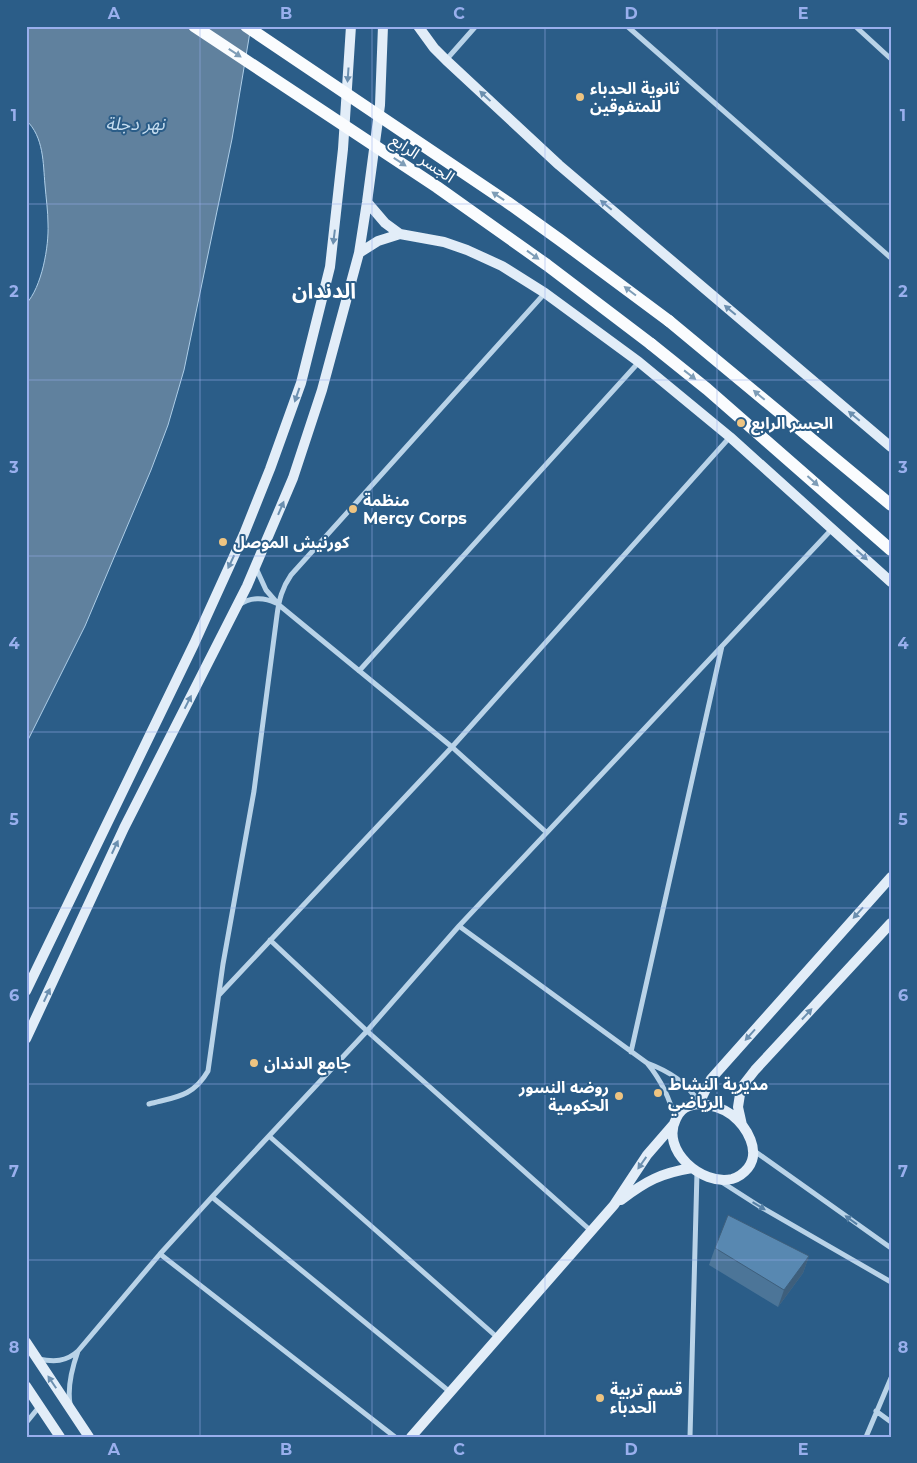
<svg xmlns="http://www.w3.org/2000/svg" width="917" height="1463" viewBox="0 0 917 1463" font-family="Montserrat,'Noto Sans Arabic',sans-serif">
<rect width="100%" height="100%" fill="#2b5d88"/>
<path fill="#60819e" stroke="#aecee8" d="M26,26H251L232,139L184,370L168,425L151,470L85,626L26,744V304C42,287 49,246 48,224C48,211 46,198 45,185C43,163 44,137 26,120Z"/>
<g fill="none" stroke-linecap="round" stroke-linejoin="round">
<path stroke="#b9d3e8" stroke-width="5" d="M627,26L891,258
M855,26L891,59
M446,60L476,26
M256,568L266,590L279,605L452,747L546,832
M239,605C250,597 264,597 276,603
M359,671L639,362
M459,926L647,1063C671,1072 685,1082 700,1103
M270,940L367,1031L590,1230
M219,995L452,747L730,437
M631,1052L722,646
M647,1063C661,1080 670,1098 675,1120
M149,1104C175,1097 193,1097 208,1071L223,964L254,791L277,615C279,600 282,588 291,575L545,293
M269,1136L498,1338
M753,1150L891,1248
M720,1181L759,1206L891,1282
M212,1197L450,1392
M160,1254L395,1437
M38,1359C54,1362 66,1362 78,1351L160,1254L212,1197L367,1031L459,926L832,529
M70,1404C67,1386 72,1368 78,1351
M876,1411L891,1422
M26,1423L39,1407
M690,1437L697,1172
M866,1437L891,1378"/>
<path stroke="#e2edf8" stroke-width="10" d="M418,26L434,48L446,60L559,165L891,447
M367,202L385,223L400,234L444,242L467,250L502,266L545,293L639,362L730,437L891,582
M359,253L378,241L400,234
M26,991L194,644L244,534L270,469L301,383L330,267L343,149L351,26
M26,1039L124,828L247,586L293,478L322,390L359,253L367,202L380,105L383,26
M700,1104L703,1095L711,1079L891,877
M700,1104C712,1105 723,1108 732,1115C747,1127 761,1151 748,1168C744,1173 739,1177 732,1179C702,1186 660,1150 676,1119C678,1114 683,1108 689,1106C692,1105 697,1104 700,1104Z
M742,1125L738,1107L741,1088L755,1070L891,923
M621,1200C646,1181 661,1173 692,1168
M26,1342L89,1437
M26,1386L60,1437
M411,1437L614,1205L647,1155L673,1125"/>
<path stroke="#fafcfe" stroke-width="12" d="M669,321L891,505
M651,344L707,389L891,550"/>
<path stroke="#fafcfe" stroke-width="12" d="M194,26L437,187L547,265L651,344
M246,26L507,202L560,240L669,321"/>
</g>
<path fill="#4c7598" d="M715,1248L809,1256L803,1273L778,1307L709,1265Z"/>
<path fill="#3e5f7c" d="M809,1256L803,1273L778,1307L784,1290Z"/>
<path fill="#5888b1" stroke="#3e5f7c" d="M728,1215L809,1256L784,1290L715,1248Z"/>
<defs><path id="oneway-solid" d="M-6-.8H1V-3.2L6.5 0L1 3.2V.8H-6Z" transform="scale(1.25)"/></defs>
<g fill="#7e9db7">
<use href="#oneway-solid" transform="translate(235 53) rotate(33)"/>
<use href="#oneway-solid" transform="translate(400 162) rotate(33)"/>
<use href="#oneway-solid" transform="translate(498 196) rotate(-146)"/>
<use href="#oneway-solid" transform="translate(533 255) rotate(36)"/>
<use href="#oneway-solid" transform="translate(630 291) rotate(-143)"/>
<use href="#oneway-solid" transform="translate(690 375) rotate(38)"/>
<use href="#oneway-solid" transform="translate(759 395) rotate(-140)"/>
<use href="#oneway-solid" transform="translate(813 481) rotate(42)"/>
</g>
<g fill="#6b8faf">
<use href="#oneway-solid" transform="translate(348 75) rotate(94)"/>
<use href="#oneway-solid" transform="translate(485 96) rotate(-137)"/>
<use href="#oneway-solid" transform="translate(606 205) rotate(-140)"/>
<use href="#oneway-solid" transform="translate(334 237) rotate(97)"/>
<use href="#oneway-solid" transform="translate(730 310) rotate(-140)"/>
<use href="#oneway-solid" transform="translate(297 395) rotate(109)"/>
<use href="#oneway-solid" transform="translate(854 416) rotate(-140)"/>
<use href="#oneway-solid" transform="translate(281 508) rotate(-67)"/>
<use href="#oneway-solid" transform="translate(862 555) rotate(42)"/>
<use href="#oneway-solid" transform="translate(231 562) rotate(115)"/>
<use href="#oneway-solid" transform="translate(188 702) rotate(-63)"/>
<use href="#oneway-solid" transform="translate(115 847) rotate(-65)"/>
<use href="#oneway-solid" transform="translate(858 913) rotate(132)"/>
<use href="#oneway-solid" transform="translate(47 995) rotate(-65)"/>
<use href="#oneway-solid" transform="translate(807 1014) rotate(-47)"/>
<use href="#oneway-solid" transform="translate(750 1035) rotate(132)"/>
<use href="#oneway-solid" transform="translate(642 1163) rotate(125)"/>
<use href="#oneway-solid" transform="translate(52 1382) rotate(-124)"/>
</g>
<g fill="#5680a5">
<use href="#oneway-solid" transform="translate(759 1206) rotate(31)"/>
<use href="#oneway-solid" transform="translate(851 1220) rotate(-144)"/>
</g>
<path fill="none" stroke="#99afed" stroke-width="1" stroke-opacity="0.55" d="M200,26V1437M372,26V1437M545,26V1437M717,26V1437M26,204H891M26,380H891M26,556H891M26,732H891M26,908H891M26,1084H891M26,1260H891"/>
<g fill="#eec481" stroke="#2b5d88" stroke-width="2">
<circle cx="580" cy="97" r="5"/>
<circle cx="741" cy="423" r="5"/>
<circle cx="353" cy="509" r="5"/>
<circle cx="223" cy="542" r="5"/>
<circle cx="254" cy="1063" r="5"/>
<circle cx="658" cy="1093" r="5"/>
<circle cx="619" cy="1096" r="5"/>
<circle cx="600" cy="1398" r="5"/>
</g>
<g text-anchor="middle" stroke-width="4" stroke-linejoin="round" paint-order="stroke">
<g font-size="16" font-weight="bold" fill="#fff" stroke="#2b5d88" text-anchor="start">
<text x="590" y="94">ثانوية الحدباء<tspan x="590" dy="18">للمتفوقين</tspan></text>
<text x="751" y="429">الجسر الرابع</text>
<text x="363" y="506">منظمة<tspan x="363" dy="18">Mercy Corps</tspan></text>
<text x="233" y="548">كورنيش الموصل</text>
<text x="264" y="1069">جامع الدندان</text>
<text x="668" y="1090">مديرية النشاط<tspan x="668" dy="18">الرياضي</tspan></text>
<text x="609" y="1093" text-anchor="end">روضه النسور<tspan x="609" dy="18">الحكومية</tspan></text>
<text x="610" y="1395">قسم تربية<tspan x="610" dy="18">الحدباء</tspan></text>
</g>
<g font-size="16" fill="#fff" stroke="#2b5d88">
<text transform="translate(423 158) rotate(34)" y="6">الجسر الرابع</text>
</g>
<g font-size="18" font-style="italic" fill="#c4dcef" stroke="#2b5d88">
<text x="135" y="130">نهر دجلة</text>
</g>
<g font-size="21" font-weight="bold" fill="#fff" stroke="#2b5d88">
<text x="324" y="298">الدندان</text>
</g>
</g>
<rect width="917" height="1463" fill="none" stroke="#2b5d88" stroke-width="55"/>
<rect x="28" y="28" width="862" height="1408" fill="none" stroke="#99afed" stroke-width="2"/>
<g font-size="16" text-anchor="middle" font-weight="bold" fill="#99afed">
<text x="114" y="19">A</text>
<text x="286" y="19">B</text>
<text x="459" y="19">C</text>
<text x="631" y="19">D</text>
<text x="803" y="19">E</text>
<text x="14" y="121">1</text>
<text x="903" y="121">1</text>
<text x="14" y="297">2</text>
<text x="903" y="297">2</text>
<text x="14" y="473">3</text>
<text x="903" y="473">3</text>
<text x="14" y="649">4</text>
<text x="903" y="649">4</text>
<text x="14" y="825">5</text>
<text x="903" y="825">5</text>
<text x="14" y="1001">6</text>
<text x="903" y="1001">6</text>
<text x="14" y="1177">7</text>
<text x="903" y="1177">7</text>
<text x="14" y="1353">8</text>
<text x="903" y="1353">8</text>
<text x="114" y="1455">A</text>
<text x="286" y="1455">B</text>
<text x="459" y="1455">C</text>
<text x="631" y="1455">D</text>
<text x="803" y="1455">E</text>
</g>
</svg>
